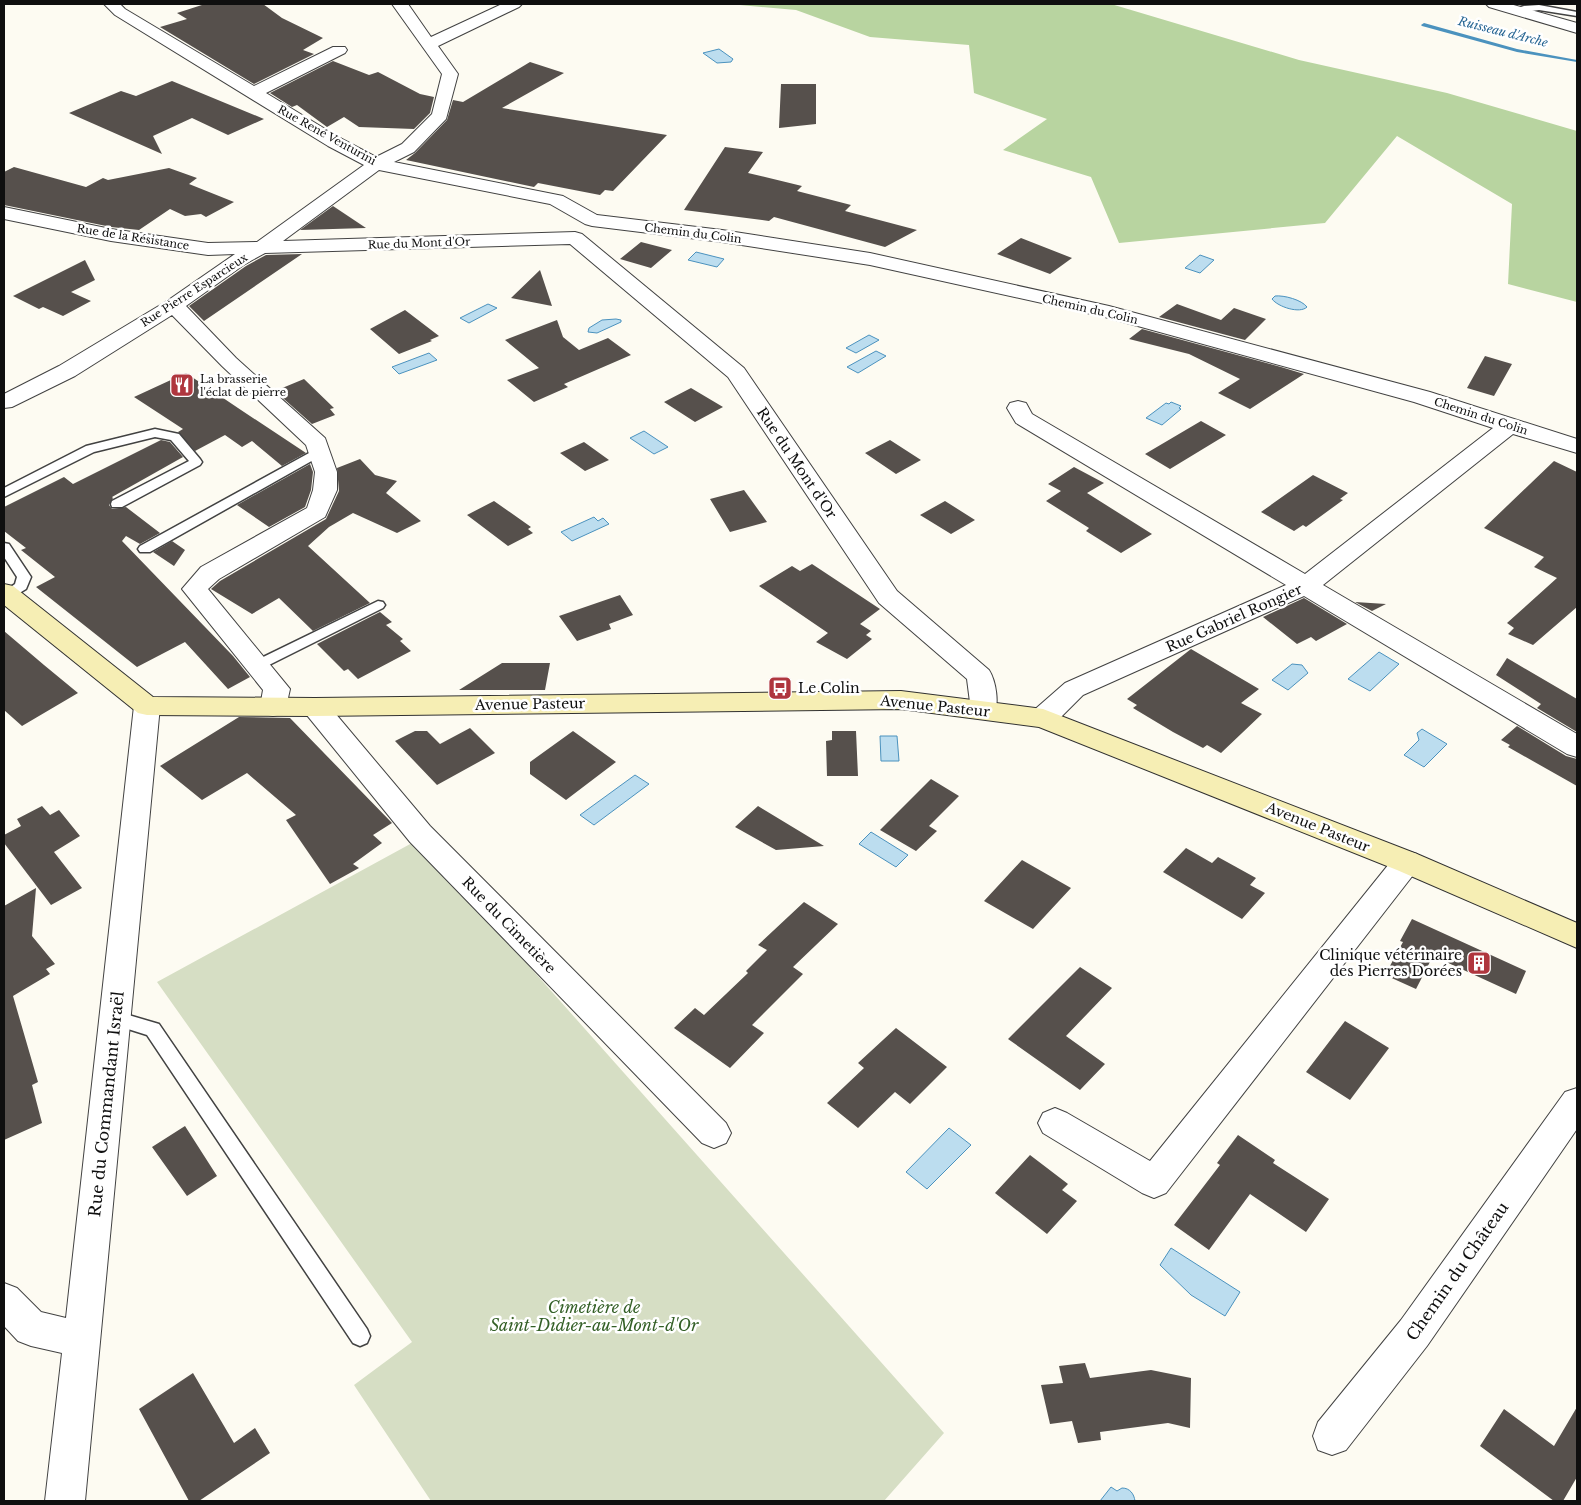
<svg xmlns="http://www.w3.org/2000/svg" width="1581" height="1505" viewBox="0 0 1581 1505" font-family="'Libre Baskerville',serif">
<rect width="100%" height="100%" fill="#fdfbf2"/>
<path fill="#b8d4a0" d="M729,4H1111L1299,60L1447,93L1577,131V302L1508,284L1512,204L1397,136L1325,223L1119,243L1091,177L1003,150L1047,119L974,93L969,45L870,37L796,10Z"/>
<path fill="#d6dec4" d="M412,843L521,957L944,1433L884,1501H431L354,1385L412,1342L157,982Z"/>
<path fill="#bcddef" stroke="#4b92be" d="M719,49L733,59L731,62L717,63L703,53Z
M696,252L724,259L717,267L688,260Z
M1200,255L1214,260L1200,273L1185,268Z
M1275,296C1284,295 1302,300 1307,307C1300,314 1278,307 1272,299Z
M488,304L497,308L469,323L460,318Z
M616,319L621,320V322L597,333L588,332L589,328L602,320Z
M869,335L879,340L856,353L846,348Z
M876,351L886,356L858,373L847,367Z
M429,353L437,360L399,374L392,367Z
M1166,403L1169,404L1171,402L1181,406L1179,408L1181,409L1162,425L1146,418Z
M644,431L668,447L654,454L630,438Z
M594,517L598,521L603,518L609,524L572,541L561,532Z
M1379,652L1399,664L1370,691L1348,679Z
M1292,664L1302,665L1308,673L1288,690L1272,680Z
M1422,729L1447,744L1424,767L1404,755L1419,740L1417,733Z
M880,736H897L899,761H881Z
M635,775L649,784L594,825L580,815Z
M871,832L908,855L896,867L859,844Z
M949,1128L971,1145L927,1189L906,1172Z
M1171,1248L1240,1292L1225,1316L1191,1295L1160,1265Z
M1111,1487L1117,1491L1122,1488C1130,1488 1134,1494 1135,1501H1100Z"/>
<g fill="none" stroke-linecap="round" stroke-linejoin="round">
<path fill="#4b92be" fill-rule="evenodd" d="M1424,23L1517,49L1577,60V62L1517,52L1422,26L1421,25Z"/>
</g>
<path fill="#56504c" d="M205,4H263L282,18L323,38L303,50L314,54L254,84L160,27L187,19L177,13Z
M333,61L369,75L378,72L420,94L434,97L430,113L414,129L359,127L344,117L327,127L297,105L292,107L270,93Z
M530,62L564,73L502,108L667,135L613,191L605,190L600,195L538,183L534,187L406,160L415,153L447,120L453,100L463,102Z
M172,81L264,119L228,135L192,118L153,136L162,154L69,113L121,91L136,96Z
M781,84H816V124L779,128Z
M725,147L763,152L748,173L802,186L797,191L851,205L845,211L917,230L885,247L774,217L769,221L684,210Z
M14,167L86,187L103,178L108,180L169,168L197,178L189,184L234,202L206,217L201,214L185,216L170,209L139,230L111,227L4,205V172Z
M333,206L366,228L300,230Z
M1021,238L1072,258L1050,274L997,254Z
M641,242L672,250L651,268L620,259Z
M302,254L204,321L189,306L246,266L266,255Z
M85,260L95,280L71,292L91,301L63,316L43,307L39,309L13,296Z
M540,270L552,306L511,298Z
M1177,304L1221,320L1234,308L1266,319L1245,340L1159,317Z
M405,310L439,336L430,340L432,341L399,354L370,329Z
M557,320L563,337L579,350L608,338L631,355L564,384L568,387L534,402L507,380L539,368L505,340Z
M1142,329L1281,367L1304,374L1250,409L1218,393L1240,379L1189,354L1129,339Z
M1485,356L1512,364L1494,396L1467,388Z
M186,373L238,408L306,453L282,466L252,441L242,447L225,435L195,451L178,432L183,429L134,397Z
M304,379L334,408L330,409L335,415L312,424L275,391Z
M691,388L723,407L695,422L664,402Z
M1201,421L1226,435L1170,469L1145,454Z
M161,440L170,442L183,457L112,497L113,498L109,505L112,509L126,507L160,533L140,544L126,536L122,541L233,656L250,677L228,689L185,642L137,667L36,587L55,577L21,550L26,548L4,531V507L64,477L73,484Z
M890,440L921,460L896,474L865,453Z
M584,442L609,460L585,471L560,453Z
M360,459L375,475L397,481L386,493L421,521L397,533L353,513L329,527L308,546L370,603L313,631L279,598L252,614L211,589L220,581L326,519L339,491L337,468Z
M1554,461L1577,472V607L1533,645L1508,634L1514,628L1507,623L1557,578L1534,567L1544,557L1484,528Z
M310,464L313,472L311,490L305,507L269,527L237,505Z
M1074,467L1104,483L1087,493L1152,534L1121,553L1086,531L1089,528L1046,501L1061,491L1048,484Z
M1313,475L1348,493L1340,499L1343,500L1306,527L1303,525L1294,531L1261,512Z
M744,490L767,522L730,532L710,499Z
M494,501L531,527L528,529L533,533L508,546L467,515Z
M945,501L975,520L951,534L920,515Z
M172,541L185,550L174,566L153,552Z
M812,564L880,609L860,624L871,631L866,635L872,639L847,659L816,642L828,633L759,586L792,566L800,571Z
M620,595L633,615L609,624L611,629L577,641L559,616Z
M1304,598L1347,624L1316,641L1311,637L1297,644L1263,617Z
M1355,602L1386,604L1372,611Z
M380,612L392,622L386,625L403,639L400,641L411,651L358,679L348,669L344,671L317,644Z
M4,631L44,665L78,693L22,726L4,710Z
M1191,649L1259,689L1241,703L1262,714L1221,753L1207,745L1203,748L1173,732L1133,708L1137,705L1127,699Z
M1507,658L1577,699V732L1537,708L1541,704L1496,675Z
M502,663H550L545,690H459Z
M239,717L290,718L392,823L373,835L382,843L353,864L359,868L330,884L286,820L296,815L247,773L202,800L160,766Z
M1517,726L1566,756L1577,759V786L1508,747L1510,745L1501,740Z
M470,728L495,753L437,785L395,741L415,731H427L440,744Z
M573,731L616,762L566,800L530,774V762Z
M832,731H856L858,776H827L826,741L832,740Z
M931,779L959,796L929,826L937,831L916,851L880,830Z
M42,806L50,815L59,810L80,836L54,852L82,888L51,905L4,843V835L21,826L17,819Z
M758,806L824,846L776,850L735,827Z
M1186,848L1212,863L1218,857L1256,878L1250,885L1265,893L1242,919L1163,872Z
M1022,860L1071,888L1033,929L984,901Z
M36,888L32,936L55,964L46,969L50,974L13,996L38,1082L32,1085L42,1123L4,1140V906Z
M804,902L838,924L793,967L803,974L752,1025L764,1033L730,1068L674,1028L695,1008L704,1015L748,973L746,971L767,950L758,945Z
M1412,919L1526,971L1516,994L1433,956L1416,989L1385,975L1403,942L1400,941Z
M1080,967L1112,988L1066,1036L1105,1064L1080,1090L1008,1039Z
M1345,1021L1389,1048L1350,1100L1306,1072Z
M896,1028L947,1067L910,1104L895,1092L858,1128L827,1103L864,1068L858,1063Z
M185,1126L217,1176L187,1196L152,1147Z
M1238,1135L1275,1160L1273,1163L1329,1199L1306,1232L1250,1194L1209,1250L1174,1225L1220,1165L1217,1163Z
M1030,1155L1068,1184L1062,1190L1077,1201L1047,1234L995,1193Z
M1085,1363L1090,1378L1151,1370L1191,1378L1190,1428L1168,1423L1100,1432L1101,1440L1078,1443L1072,1421L1050,1424L1041,1385L1063,1383L1059,1366Z
M193,1373L234,1443L255,1428L270,1453L199,1501H189L139,1409Z
M1577,1407V1477L1563,1501H1554L1480,1446L1504,1409L1554,1446Z"/>
<g fill="none" stroke-linecap="round" stroke-linejoin="round">
<g stroke="#424242" stroke-width="3">
<path id="service" d="M1539,5L1577,12V16L1539,10L1516,13L1512,10L1524,6Z
M155,429L179,434L200,459L202,462L200,465L122,507H112L111,504L112,501L189,461L171,440L155,437L94,452L4,497V488L86,446Z
M320,447L326,451L324,454L150,552H140L138,549L140,546Z
M4,543L9,544L31,577L26,589L8,600L4,599V592L15,584L17,577L4,557Z
M378,601L383,602L385,605L383,608L263,668H253L251,665L253,662Z
M115,1011L159,1024L367,1329L370,1336L367,1343L360,1346L353,1343L147,1035L109,1023L106,1018L109,1013Z"/>
</g>
<g stroke="#424242" stroke-width="2">
<path id="minor" d="M104,4H120L125,9L254,86L333,47H345L347,50L345,53L266,93L340,138L376,157L402,144L432,114L442,74L392,4H408L431,37L502,4H522L519,7L438,46L458,74L446,119L414,152L394,162L563,196L597,215L722,230L870,253L1109,306L1430,392L1577,439V453L1513,434L1323,585L1577,734V757L1567,754L1304,596L1083,695L1053,725L1043,727L1033,725L1030,718L1033,711L1065,683L1286,585L1016,423L1007,408L1010,403L1018,401L1026,403L1032,414L1305,574L1493,428L1414,402L1105,317L870,265L722,242L592,226L585,224L550,204L379,170L283,241L575,232L582,234L744,368L897,591L989,670C996,681 1000,705 993,717L984,719L975,717L971,710L967,679L879,603L728,377L570,244L265,253L245,264L186,306L236,358L325,438L337,472V490L325,517L219,579L208,589L290,689L286,707L282,714L273,716L264,714L260,707L263,690L182,589L201,567L307,508L313,490L315,472L306,445L222,366L172,315L75,376L12,407L4,408V394L59,366L167,301L235,254L208,255L111,241L4,219V207L111,229L208,243L257,242L364,165L328,146L115,15Z
M147,697L156,699L160,706L85,1501H45L62,1353L31,1346L18,1341L4,1326V1283L17,1288L41,1312L66,1318L134,706L138,699Z
M315,698L324,700L430,826L726,1123L731,1133L726,1143L714,1148L702,1143L410,842L306,714L302,707L306,700Z
M1407,851L1417,854L1422,862L1417,870L1166,1193L1154,1198L1142,1193L1043,1133L1038,1123L1043,1113L1055,1108L1067,1113L1150,1161L1397,854Z
M1577,1088V1129L1427,1346L1346,1450L1332,1455L1318,1450L1313,1436L1318,1422L1401,1320L1565,1092Z"/>
</g>
<g stroke="#424242" stroke-width="2">
<path id="tertiary" d="M1486,4H1510L1577,23V33L1489,7Z"/>
</g>
<g stroke="#313131" stroke-width="2">
<path id="secondary" d="M4,584L13,586L153,697L315,698L901,691L1043,709L1417,854L1577,923V948L1397,870L1039,727L901,709L315,716L147,715L138,713L4,605Z"/>
</g>
<use href="#service" fill="#fff" fill-rule="evenodd"/>
<use href="#minor" fill="#fff" fill-rule="evenodd"/>
<use href="#tertiary" fill="#fff" fill-rule="evenodd"/>
<use href="#secondary" fill="#f6eeb4" fill-rule="evenodd"/>
</g>
<defs>
<g id="restaurant-square" transform="scale(1.25)"><rect x="-9" y="-9" width="18" height="18" rx="4" fill="#af363e" stroke="#fff"/><path d="M-5-6h1v4h1v-4h1v4h1v-4h1v5L-1.5 .5V6h-2V.5L-5-1ZM5-6V6H3V1.5H1.5Q1.5-4 5-6Z" fill="#fff"/></g>
<g id="bus-square" transform="scale(1.25)"><rect x="-9" y="-9" width="18" height="18" rx="4" fill="#af363e" stroke="#fff"/><path d="M-5-6H5V4H4V6H2V4H-2V6H-4V4H-5ZM-3.5-4V0h7V-4ZM-3.5 1.2v1.5H-2V1.2ZM2 1.2v1.5H3.5V1.2Z" fill="#fff"/></g>
<g id="building-square" transform="scale(1.25)"><rect x="-9" y="-9" width="18" height="18" rx="4" fill="#af363e" stroke="#fff"/><path d="M-4-6H4V6H1V3H-1V6H-4ZM-2.5-4.3h1.7v1.8h-1.7ZM.8-4.3h1.7v1.8H.8ZM-2.5-1h1.7V.8h-1.7ZM.8-1h1.7V.8H.8Z" fill="#fff"/></g>
</defs>
<g fill-rule="evenodd">
<use href="#restaurant-square" x="182" y="385"/>
<use href="#bus-square" x="780" y="688"/>
<use href="#building-square" x="1479" y="963"/>
</g>
<g text-anchor="middle" stroke-width="5" stroke-linejoin="round" paint-order="stroke">
<g font-size="11" fill="#0f0f0f" stroke="#fff">
<text transform="translate(327 135) rotate(29)" y="4">Rue René Venturini</text>
<text transform="translate(693 233) rotate(7)" y="4">Chemin du Colin</text>
<text transform="translate(133 237) rotate(9)" y="4">Rue de la Résistance</text>
<text transform="translate(419 243) rotate(-2)" y="4">Rue du Mont d'Or</text>
<text transform="translate(194 290) rotate(-33)" y="4">Rue Pierre Esparcieux</text>
<text transform="translate(1090 309) rotate(13)" y="4">Chemin du Colin</text>
<text transform="translate(1481 416) rotate(18)" y="4">Chemin du Colin</text>
</g>
<g font-size="11" fill="#0f0f0f" stroke="#fff" text-anchor="start">
<text x="200" y="383">La brasserie<tspan x="200" dy="13">l'éclat de pierre</tspan></text>
</g>
<g font-size="12" font-style="italic" fill="#266593" stroke="#fff">
<text transform="translate(1503 32) rotate(14)" y="4">Ruisseau d'Arche</text>
</g>
<g font-size="14" fill="#0f0f0f" stroke="#fff">
<text transform="translate(797 463) rotate(56)" y="5">Rue du Mont d'Or</text>
<text transform="translate(1234 618) rotate(-24)" y="5">Rue Gabriel Rongier</text>
<text transform="translate(530 704) rotate(-1)" y="5">Avenue Pasteur</text>
<text transform="translate(935 706) rotate(6)" y="5">Avenue Pasteur</text>
<text transform="translate(1318 827) rotate(22)" y="5">Avenue Pasteur</text>
<text transform="translate(509 925) rotate(46)" y="5">Rue du Cimetière</text>
</g>
<g font-size="14" fill="#0f0f0f" stroke="#fff" text-anchor="start">
<text x="798" y="693">Le Colin</text>
<text x="1462" y="960" text-anchor="end">Clinique vétérinaire<tspan x="1462" dy="16">des Pierres Dorées</tspan></text>
</g>
<g font-size="16" fill="#0f0f0f" stroke="#fff">
<text transform="translate(106 1104) rotate(-84)" y="6">Rue du Commandant Israël</text>
<text transform="translate(1457 1271) rotate(-55)" y="6">Chemin du Château</text>
</g>
<g font-size="16" font-style="italic" fill="#335f26" stroke="#fff">
<text x="594" y="1313">Cimetière de<tspan x="594" dy="18">Saint-Didier-au-Mont-d'Or</tspan></text>
</g>
</g>
<rect width="1581" height="1505" fill="none" stroke="#0f0f0f" stroke-width="10"/>
</svg>
